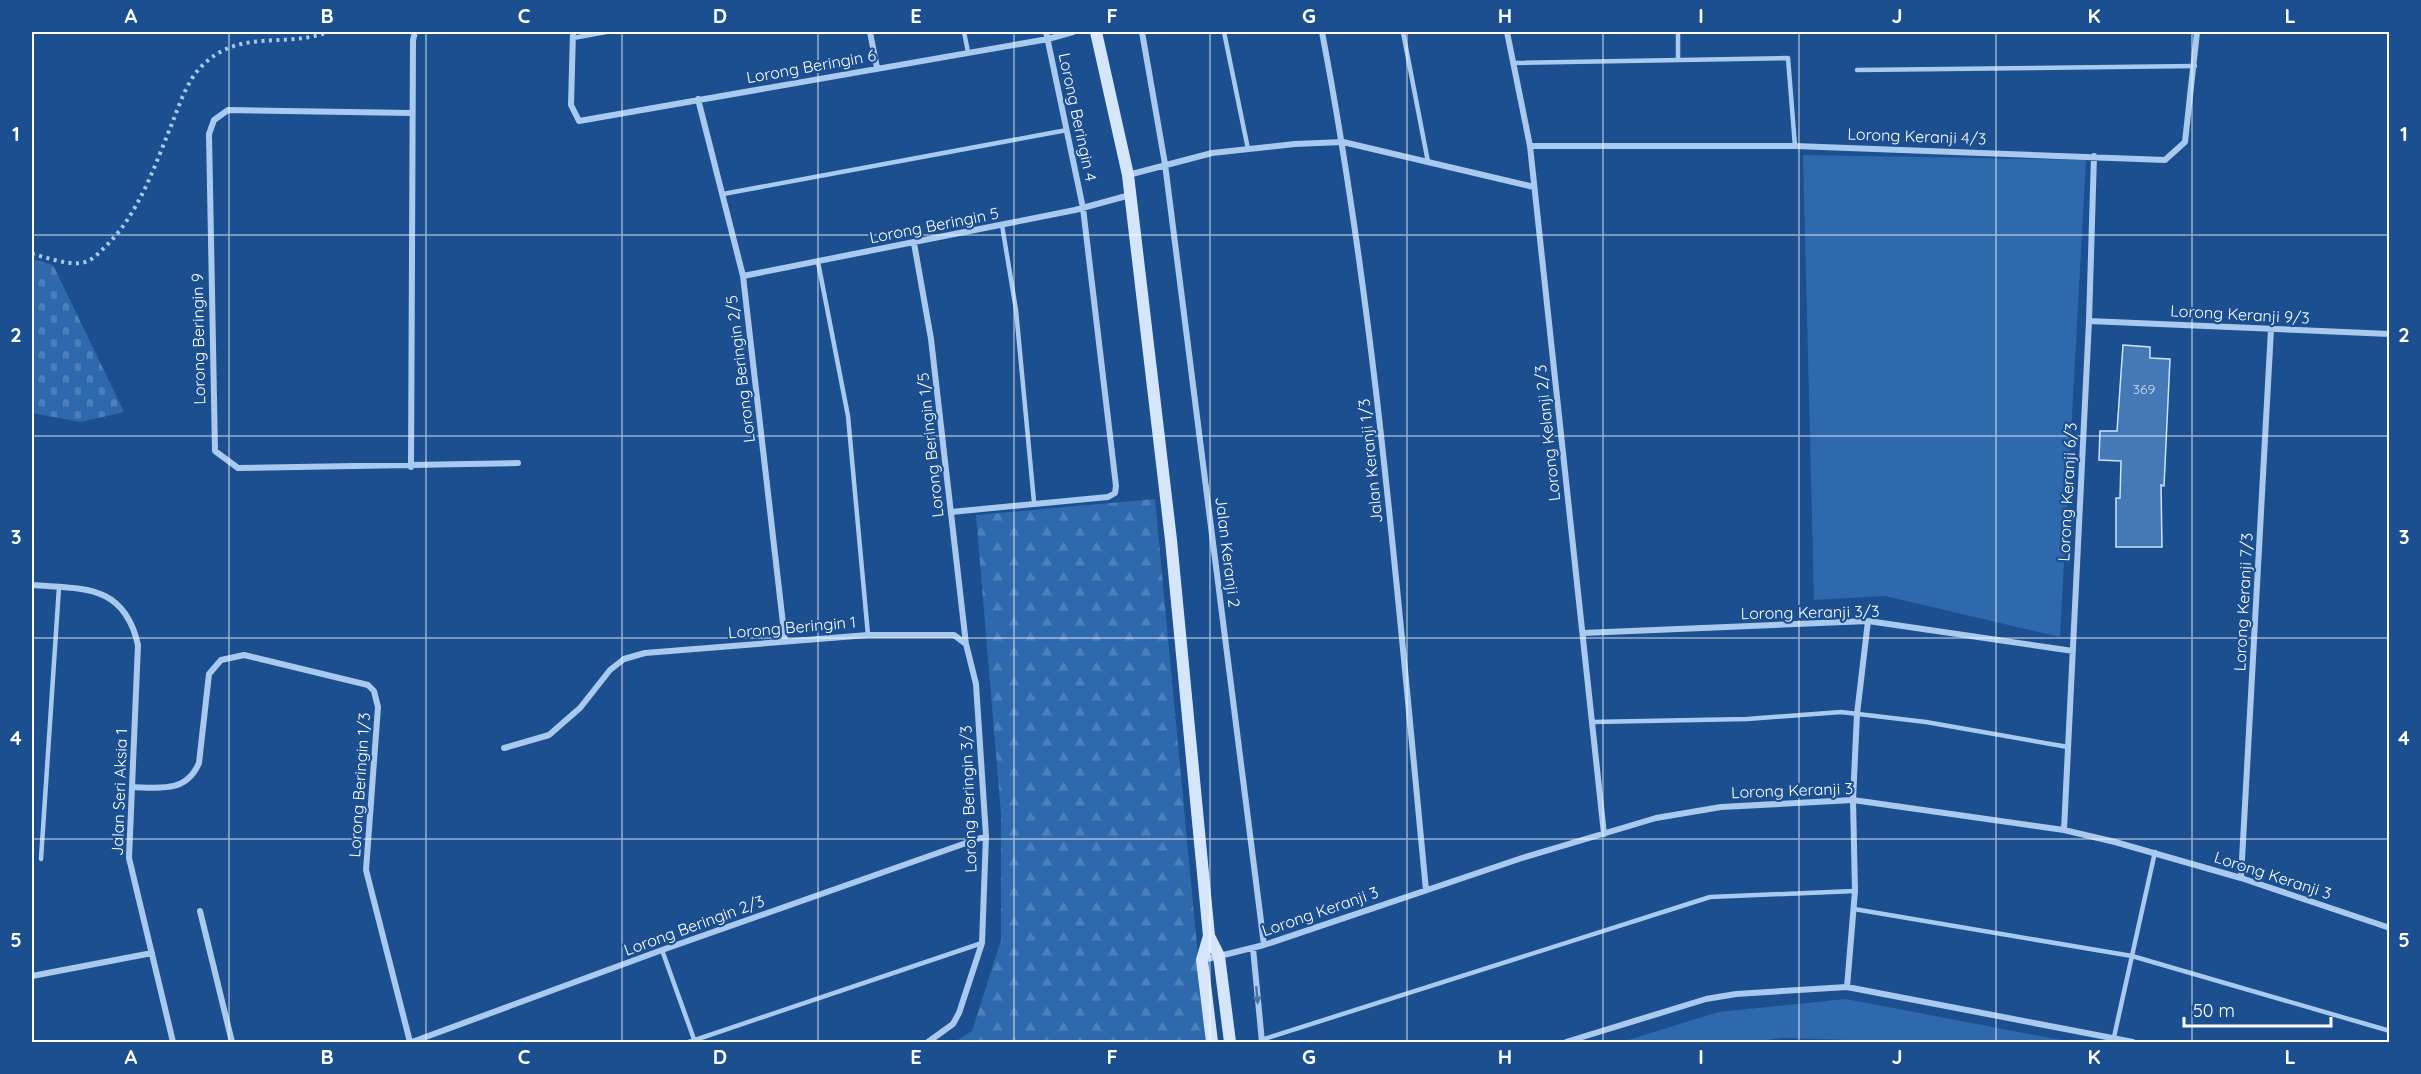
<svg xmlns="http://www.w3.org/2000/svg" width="2421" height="1074" viewBox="0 0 2421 1074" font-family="Quicksand,sans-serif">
<defs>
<pattern id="forest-firs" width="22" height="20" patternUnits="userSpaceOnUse" patternTransform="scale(1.5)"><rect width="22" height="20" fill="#2e69ad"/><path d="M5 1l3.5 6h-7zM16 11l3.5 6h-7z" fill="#4d80b9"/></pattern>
<pattern id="cemetery-stones" width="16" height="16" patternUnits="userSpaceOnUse" patternTransform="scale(1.5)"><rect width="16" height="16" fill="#2e69ad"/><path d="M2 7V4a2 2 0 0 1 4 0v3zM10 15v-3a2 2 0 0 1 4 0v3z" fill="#4d80b9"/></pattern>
</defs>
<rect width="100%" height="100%" fill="#1b4f8f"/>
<path fill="#2e69ad" d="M1803,155L2086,160L2060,637L1885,596L1814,600Z
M1846,999L2071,1042H1916L1782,1038L1746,1042H1622L1718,1012Z"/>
<path fill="url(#forest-firs)" d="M1155,499L1206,1042H955L972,1031L1001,940V814L976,515Z"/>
<path fill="url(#cemetery-stones)" d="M32,259L53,265L124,412L81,422L32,413Z"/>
<path fill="#4478b7" stroke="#cfe3fa" stroke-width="1.5" d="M2123,345L2150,347V358L2170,359L2164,486L2161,485L2162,547H2116V498H2120L2121,461L2099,460L2100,431H2117Z"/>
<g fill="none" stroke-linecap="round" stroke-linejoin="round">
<path stroke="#a9c9ee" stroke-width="4" stroke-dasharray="3 4.5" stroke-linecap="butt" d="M32,254C46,257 66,265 81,263C90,262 97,255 103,249C139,215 155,165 173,121C180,103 187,82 200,68C238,27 284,49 328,32"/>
<path stroke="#a9c9ee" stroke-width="4.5" d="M964,32L968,52
M1224,32L1248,149
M1403,32L1428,162
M1678,32V60
M573,38L606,32
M1513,63L1788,58L1795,146
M1857,70L2195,66
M723,194L1067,130
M1002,225L1016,310L1034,502
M818,262L848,416L868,635
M1592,722L1747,719L1841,712L1926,722L2068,747
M41,859L59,587
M1854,909L2132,956L2390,1031
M662,950L695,1042
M2114,1037L2155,852
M1261,1040L1710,897L1855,891
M689,1042L982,943"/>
<path stroke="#a9c9ee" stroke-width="6" d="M573,32L571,105L579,121L1048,39L1073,32
M870,32L877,68
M1142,32L1165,164L1264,945
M1322,32C1376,315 1398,603 1426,890
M1507,32L1530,146L1604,834
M698,99L743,276L785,641
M411,113L228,110L214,120L209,134L215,451L238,468L518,463
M1530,146H1795L2165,160L2185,142L2197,32
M1128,175L1212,153L1295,144L1343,142L1534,187
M914,243L931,339L966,644
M743,276L1075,210L1130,195
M2089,321L2390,334
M411,467L413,40L415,32
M951,512L1108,497L1115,493L1116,486L1083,208L1046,32
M32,585C82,589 124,583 138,645L129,858L173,1042
M1583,633L1868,621L2073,651
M504,748L549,735L580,708L610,670L624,659L645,653L868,635H954L966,644L976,684L986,836L982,943L959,1013L953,1024L928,1042
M132,787C160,788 186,793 199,763L209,674L221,660L244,655L368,685L374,691L378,707L366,870L410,1042
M2064,830L2089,321L2094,156
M2241,878L2271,329
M200,911L232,1042
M1253,948L1262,1042
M1203,960L1264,945L1522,858L1656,818L1721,807L1853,800L2064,830L2115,842L2241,878L2390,928
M32,976L152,953
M1847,987L1855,891L1853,800L1857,714L1868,621
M412,1042L662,950L986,836
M1566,1042L1706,999L1736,994L1847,987L2133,1042"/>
<path stroke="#d6e6fa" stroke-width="12" d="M1096,32L1128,175L1171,540L1209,936L1219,956L1230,1042
M1209,936L1202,960L1212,1042"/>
</g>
<defs><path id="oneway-solid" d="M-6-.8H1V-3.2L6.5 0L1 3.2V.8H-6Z" transform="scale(1.5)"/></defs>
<use fill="#4674ac" href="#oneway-solid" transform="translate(1257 995) rotate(85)"/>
<path fill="none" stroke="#fff" stroke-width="1.5" stroke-opacity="0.55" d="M229,32V1042M426,32V1042M622,32V1042M818,32V1042M1014,32V1042M1210,32V1042M1407,32V1042M1603,32V1042M1799,32V1042M1996,32V1042M2192,32V1042M32,235H2390M32,436H2390M32,638H2390M32,839H2390"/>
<g text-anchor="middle" stroke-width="4.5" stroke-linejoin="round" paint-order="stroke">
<g font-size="14" fill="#d0dded">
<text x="2144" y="394">369</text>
</g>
<g font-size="16" fill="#fff" stroke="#1b4f8f">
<text transform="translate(811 66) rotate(-10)" y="6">Lorong Beringin 6</text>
<text transform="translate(1078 117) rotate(78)" y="6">Lorong Beringin 4</text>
<text transform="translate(1917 136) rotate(2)" y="6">Lorong Keranji 4/3</text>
<text transform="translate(934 225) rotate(-11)" y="6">Lorong Beringin 5</text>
<text transform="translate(2240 314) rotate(3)" y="6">Lorong Keranji 9/3</text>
<text transform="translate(198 339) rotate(-91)" y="6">Lorong Beringin 9</text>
<text transform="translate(740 369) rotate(-97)" y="6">Lorong Beringin 2/5</text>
<text transform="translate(1547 433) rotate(-96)" y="6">Lorong Kelanji 2/3</text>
<text transform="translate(930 445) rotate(-96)" y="6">Lorong Beringin 1/5</text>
<text transform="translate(1370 461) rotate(-96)" y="6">Jalan Keranji 1/3</text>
<text transform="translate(2067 492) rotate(-87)" y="6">Lorong Keranji 6/3</text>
<text transform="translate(1228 552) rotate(83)" y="6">Jalan Keranji 2</text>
<text transform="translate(2243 602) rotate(-87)" y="6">Lorong Keranji 7/3</text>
<text transform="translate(1810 612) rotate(-1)" y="6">Lorong Keranji 3/3</text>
<text transform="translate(792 627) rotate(-5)" y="6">Lorong Beringin 1</text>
<text transform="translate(359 785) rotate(-86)" y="6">Lorong Beringin 1/3</text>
<text transform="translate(1792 790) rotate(-2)" y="6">Lorong Keranji 3</text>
<text transform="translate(119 792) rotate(-88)" y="6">Jalan Seri Aksia 1</text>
<text transform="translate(968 799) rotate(-92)" y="6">Lorong Beringin 3/3</text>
<text transform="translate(2273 875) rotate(18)" y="6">Lorong Keranji 3</text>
<text transform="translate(1320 911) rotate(-19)" y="6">Lorong Keranji 3</text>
<text transform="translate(694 925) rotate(-20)" y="6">Lorong Beringin 2/3</text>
</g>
</g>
<rect width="2421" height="1074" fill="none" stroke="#1b4f8f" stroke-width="66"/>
<path d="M2184 1017v9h147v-9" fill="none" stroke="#ffffff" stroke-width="3"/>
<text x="2193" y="1017" font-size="18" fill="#ffffff" stroke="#1b4f8f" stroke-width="4.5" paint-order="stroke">50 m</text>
<rect x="33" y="33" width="2355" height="1008" fill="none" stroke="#fff" stroke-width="2"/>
<g font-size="20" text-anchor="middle" font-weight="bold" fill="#fff">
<text x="131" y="23">A</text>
<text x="327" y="23">B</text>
<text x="524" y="23">C</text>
<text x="720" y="23">D</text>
<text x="916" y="23">E</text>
<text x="1112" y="23">F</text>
<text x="1309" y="23">G</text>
<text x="1505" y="23">H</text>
<text x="1701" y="23">I</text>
<text x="1897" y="23">J</text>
<text x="2094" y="23">K</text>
<text x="2290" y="23">L</text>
<text x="16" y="141">1</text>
<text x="2404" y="141">1</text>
<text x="16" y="342">2</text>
<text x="2404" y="342">2</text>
<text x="16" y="544">3</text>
<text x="2404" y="544">3</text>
<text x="16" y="745">4</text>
<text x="2404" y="745">4</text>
<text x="16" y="947">5</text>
<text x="2404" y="947">5</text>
<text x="131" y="1064">A</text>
<text x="327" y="1064">B</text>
<text x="524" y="1064">C</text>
<text x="720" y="1064">D</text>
<text x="916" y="1064">E</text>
<text x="1112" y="1064">F</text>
<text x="1309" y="1064">G</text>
<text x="1505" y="1064">H</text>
<text x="1701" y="1064">I</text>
<text x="1897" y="1064">J</text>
<text x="2094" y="1064">K</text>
<text x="2290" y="1064">L</text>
</g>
</svg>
